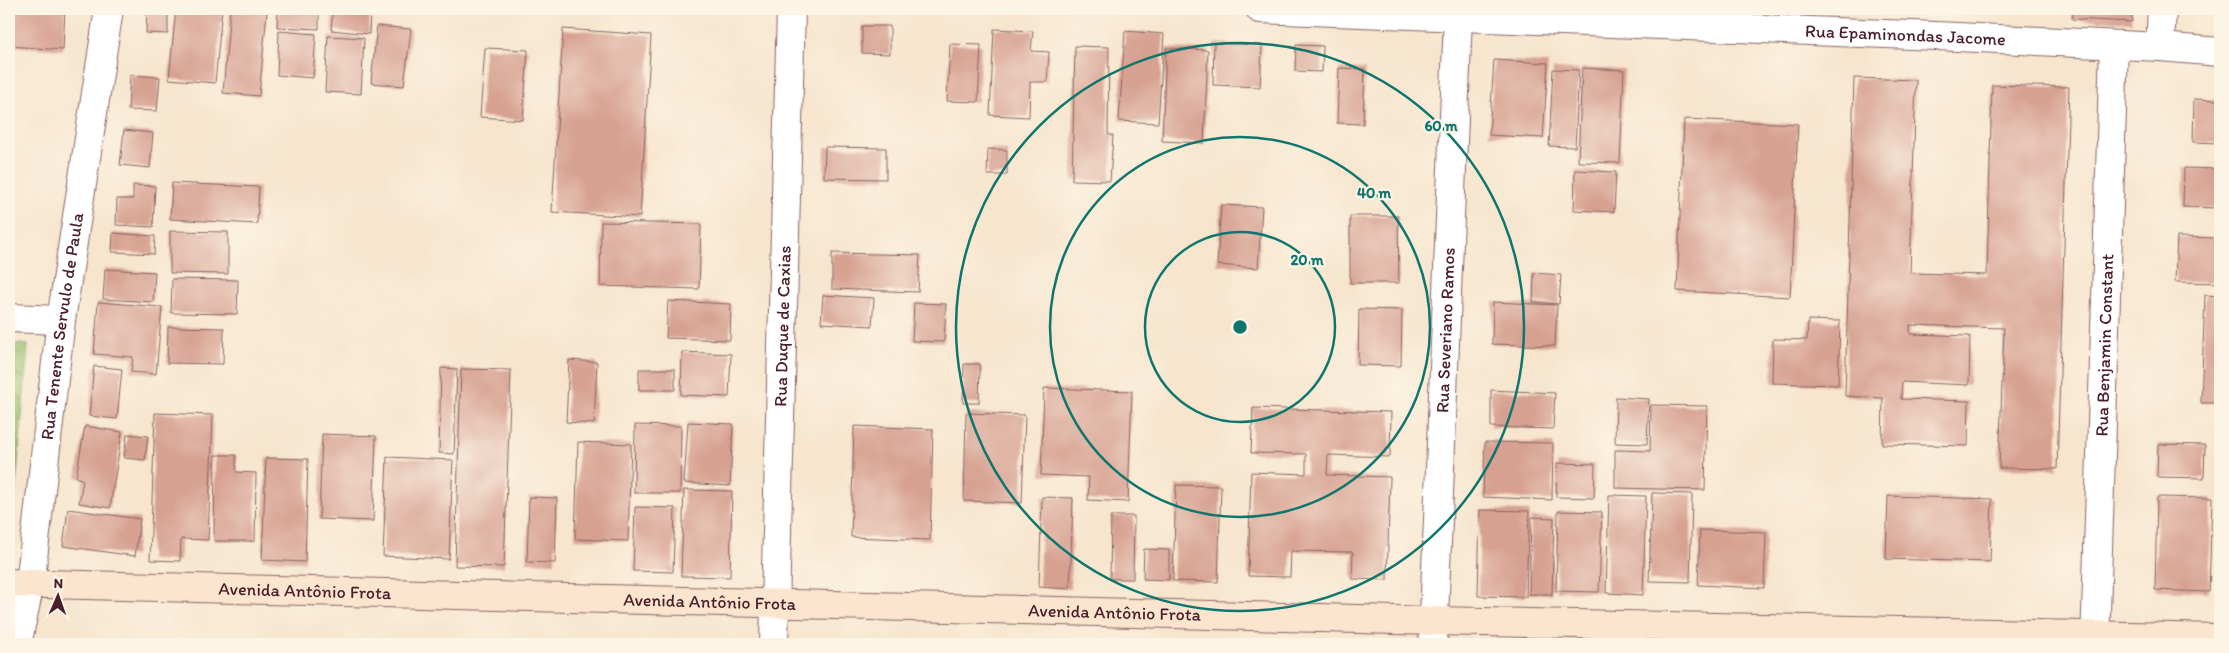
<svg xmlns="http://www.w3.org/2000/svg" width="2229" height="653" viewBox="0 0 2229 653" font-family="Itim,sans-serif">
<defs>
<pattern id="park-crowns" width="20" height="18" patternUnits="userSpaceOnUse" patternTransform="scale(1.25)"><rect width="20" height="18" fill="#9dc672"/><path d="M2 6a3 3 0 1 1 6 0M12 15a3 3 0 1 1 6 0" fill="none" stroke="#82a05e"/></pattern>
</defs>
<rect width="100%" height="100%" fill="#fcf5e5"/>
<filter id="ink" filterUnits="userSpaceOnUse"><feTurbulence type="fractalNoise" baseFrequency=".02" numOctaves="2"/><feDisplacementMap in="SourceGraphic" scale="10" xChannelSelector="R" yChannelSelector="G"/><feConvolveMatrix kernelMatrix="1 2 1 2 8 2 1 2 1" color-interpolation-filters="sRGB"/></filter>
<filter id="wash" filterUnits="userSpaceOnUse"><feTurbulence type="fractalNoise" baseFrequency=".0096" numOctaves="4" result="noise"/><feDisplacementMap in="SourceGraphic" scale="20" xChannelSelector="R" yChannelSelector="G"/><feGaussianBlur stdDeviation="1.12" result="paint"/><feColorMatrix in="noise" values="0 0 0 0 0 0 0 0 0 0 0 0 0 0 0 0 0 1.4 0 .05"/><feComposite in="paint" operator="in"/></filter>
<g filter="url(#wash)">
<rect width="100%" height="100%" fill="#f7e5ce"/>
<path fill="url(#park-crowns)" stroke="#74724e" d="M9,343L28,345L10,555H9Z"/>
<g id="blocks">
<path fill="#d7a192" d="M9,9H65L63,50L9,46Z
M147,9H168V34L146,33Z
M176,9H222L215,83L169,79Z
M230,9L267,12L259,96L223,93Z
M278,9H319V29L277,27Z
M2073,9H2132V22L2072,19Z
M333,10L370,13L369,34L331,30Z
M377,26L411,29L404,86L371,83Z
M862,26H890V54L862,53Z
M563,29L651,35L640,217L552,212Z
M994,29L1033,31L1031,51L1049,52L1047,82H1030L1029,117L990,115Z
M279,31L316,34L313,78L277,75Z
M1125,31L1164,34L1158,123L1119,121Z
M328,36L364,38L361,94L325,92Z
M1214,43L1262,45L1260,87L1213,85Z
M950,44L981,45L978,102L947,101Z
M1296,45L1323,46L1322,72L1295,71Z
M1075,46L1109,47L1108,135H1113L1110,181L1072,180Z
M485,48L528,50L523,120L480,117Z
M1166,48L1208,50L1204,143L1162,141Z
M1494,60L1548,63L1543,138L1489,135Z
M1339,68L1365,69L1363,124L1337,123Z
M1582,68L1624,70L1620,163L1578,162Z
M1553,69L1579,70L1575,147L1549,146Z
M130,75L160,77L157,111L128,110Z
M1854,78L1916,80L1910,273L1987,275L1992,85L2069,87L2057,469L1999,468L2004,328L1910,325V334L1970,336L1969,385L1902,382L1901,399L1969,401L1968,446L1882,444L1883,398L1845,396Z
M2194,99L2220,100V143L2193,142Z
M1684,119L1798,124L1790,297L1677,291Z
M124,130L153,133L150,168L120,165Z
M825,147L886,148V179L824,178Z
M988,149L1007,150V175H987Z
M2184,168L2220,169V208L2183,207Z
M1575,170L1616,172L1614,212L1574,210Z
M172,183L259,187L257,224L170,219Z
M133,185L155,186L153,227L116,225L117,199H133Z
M1221,205L1262,207L1258,268L1217,265Z
M1350,216H1398L1399,283H1350Z
M601,222L701,224L699,289L600,286Z
M170,231L228,232V274L170,273Z
M113,233L155,236L154,254L112,252Z
M2177,237L2220,238V283L2175,282Z
M832,253L920,255L918,292L832,289Z
M105,269L155,272L153,302L103,299Z
M1534,273L1561,275L1559,304L1533,302Z
M172,279L238,280L237,314L171,313Z
M823,295L874,298L872,326L821,323Z
M2205,295L2220,296V403H2201Z
M668,301L731,304L730,340L666,338Z
M98,302L162,307L156,374L131,372L133,357L94,354Z
M1493,302L1557,305L1555,346L1492,344Z
M914,303L946,304L944,342L912,341Z
M1359,309L1402,310L1401,366L1358,365Z
M1808,320L1840,321L1838,385L1772,383L1773,339L1807,340Z
M168,327L224,328L223,364L167,363Z
M682,352L731,354L729,397L681,395Z
M569,360L597,362L594,424L566,422Z
M964,364H980L979,403H963Z
M94,366L122,369L117,419L89,416Z
M441,368L457,369L454,454L439,453Z
M461,369L511,370L504,567L455,566Z
M639,369H675V390H639Z
M1044,388L1132,391L1128,502L1088,500L1089,477L1041,475Z
M1491,390L1555,393L1553,429L1491,427Z
M1616,397L1649,399L1647,444L1615,443Z
M1651,405L1707,406L1705,490L1615,488V450L1650,451Z
M1253,408L1391,412L1390,457L1328,455L1327,475L1390,477L1387,580L1352,579L1353,552L1291,551L1290,577L1248,576L1251,472L1306,474V454L1251,453Z
M155,413L213,415L208,540L181,539L180,561L150,560Z
M966,413L1025,415L1022,503L964,501Z
M688,422L733,424L730,486L684,483Z
M635,425L681,426L680,493H634Z
M85,426L122,432L110,508L79,503L83,480L76,477Z
M854,426L933,429L930,540L851,537Z
M127,434L148,436L145,460L124,458Z
M322,434L376,436L373,521L319,519Z
M578,442L631,444L628,541L575,539Z
M1485,442L1553,443L1552,500L1483,497Z
M2158,444L2205,445L2204,478L2157,477Z
M215,455H236V472L256,473L255,541H214Z
M387,457L453,460L449,559L383,556Z
M266,458L308,459L305,562L262,560Z
M1557,463L1595,464L1594,498L1556,497Z
M1176,485L1221,486L1218,582L1173,581Z
M684,490L732,491L730,577L681,576Z
M1652,493L1692,494L1690,582L1649,581Z
M1609,495L1646,496L1643,595L1606,593Z
M1888,496L1992,499L1990,562L1886,559Z
M529,497L557,498L555,563L527,562Z
M1042,497L1073,498L1070,589L1039,587Z
M2157,497L2212,498L2209,592L2155,590Z
M635,507L675,508L673,572L633,571Z
M68,509L140,519L135,556L63,546Z
M1480,510L1529,511L1526,597L1478,596Z
M1558,511L1602,512L1599,592L1556,591Z
M1111,516H1134L1133,579H1110Z
M1531,517L1554,518L1552,594H1529Z
M1700,530L1766,532L1764,588L1698,585Z
M1144,549L1169,550V580L1143,579Z"/>
</g>
</g>
<g filter="url(#ink)">
<use href="#blocks" fill-opacity="0" stroke="#876464" stroke-width="1"/>
<g fill="none" stroke-linecap="round" stroke-linejoin="round">
<g stroke="#876464" stroke-width="30">
<g id="street">
<path id="s1" d="M1260,9L1937,36L2160,47L2220,52"/>
<path d="M2160,47L2162,9"/>
<path d="M9,318L61,320"/>
<path id="s2" d="M17,644L30,584L61,320L109,9"/>
<path id="s3" d="M774,644L791,9"/>
<path id="s4" d="M1433,644L1458,17"/>
<path id="s5" d="M2095,644L2114,45"/>
</g>
</g>
<g stroke="#876464" stroke-width="30">
<g id="secondary">
<path id="s6" d="M9,583L1434,621L2220,638"/>
</g>
</g>
<use href="#street" stroke="#fff" stroke-width="28"/>
<use href="#secondary" stroke="#fbe5cf" stroke-width="28"/>
</g>
</g>
<g fill="none" stroke="#0f766e" stroke-width="2.5">
<circle cx="1240" cy="327" r="95"/>
<circle cx="1240" cy="327" r="190"/>
<circle cx="1240" cy="327" r="284"/>
</g>
<g text-anchor="middle" stroke-width="4.5" stroke-linejoin="round" paint-order="stroke">
<g font-size="18" fill="#4a1f2b" stroke="#fcf5e5">
<text dy="6" stroke="none"><textPath href="#s1" startOffset="646">Rua Epaminondas Jacome</textPath></text>
<text dy="6" stroke="none"><textPath href="#s2" startOffset="321">Rua Tenente Servulo de Paula</textPath></text>
<text dy="6" stroke="none"><textPath href="#s3" startOffset="318">Rua Duque de Caxias</textPath></text>
<text dy="6" stroke="none"><textPath href="#s4" startOffset="314">Rua Severiano Ramos</textPath></text>
<text dy="6" stroke="none"><textPath href="#s5" startOffset="299">Rua Benjamin Constant</textPath></text>
<text dy="6" stroke="none"><textPath href="#s6" startOffset="296">Avenida Antônio Frota</textPath></text>
<text dy="6" stroke="none"><textPath href="#s6" startOffset="701">Avenida Antônio Frota</textPath></text>
<text dy="6" stroke="none"><textPath href="#s6" startOffset="1106">Avenida Antônio Frota</textPath></text>
</g>
</g>
<circle cx="1240" cy="327" r="8" fill="#0f766e" stroke="#fcf5e5" stroke-width="2.5"/>
<g font-size="15" text-anchor="middle" font-weight="bold" fill="#0f766e" stroke="#fcf5e5" stroke-width="4.5" stroke-linejoin="round" paint-order="stroke">
<text x="1441" y="131">60 m</text>
<text x="1374" y="198">40 m</text>
<text x="1307" y="265">20 m</text>
</g>
<rect width="2229" height="653" fill="none" stroke="#fcf5e5" stroke-width="30"/>
<g transform="translate(58 596) rotate(2)" stroke="#fcf5e5" stroke-width="4" paint-order="stroke">
<path d="M0-4L9 19L0 12L-9 19Z" fill="#4a1f2b"/>
<text y="-8" font-size="14" font-weight="bold" text-anchor="middle" fill="#4a1f2b">N</text>
</g>
</svg>
